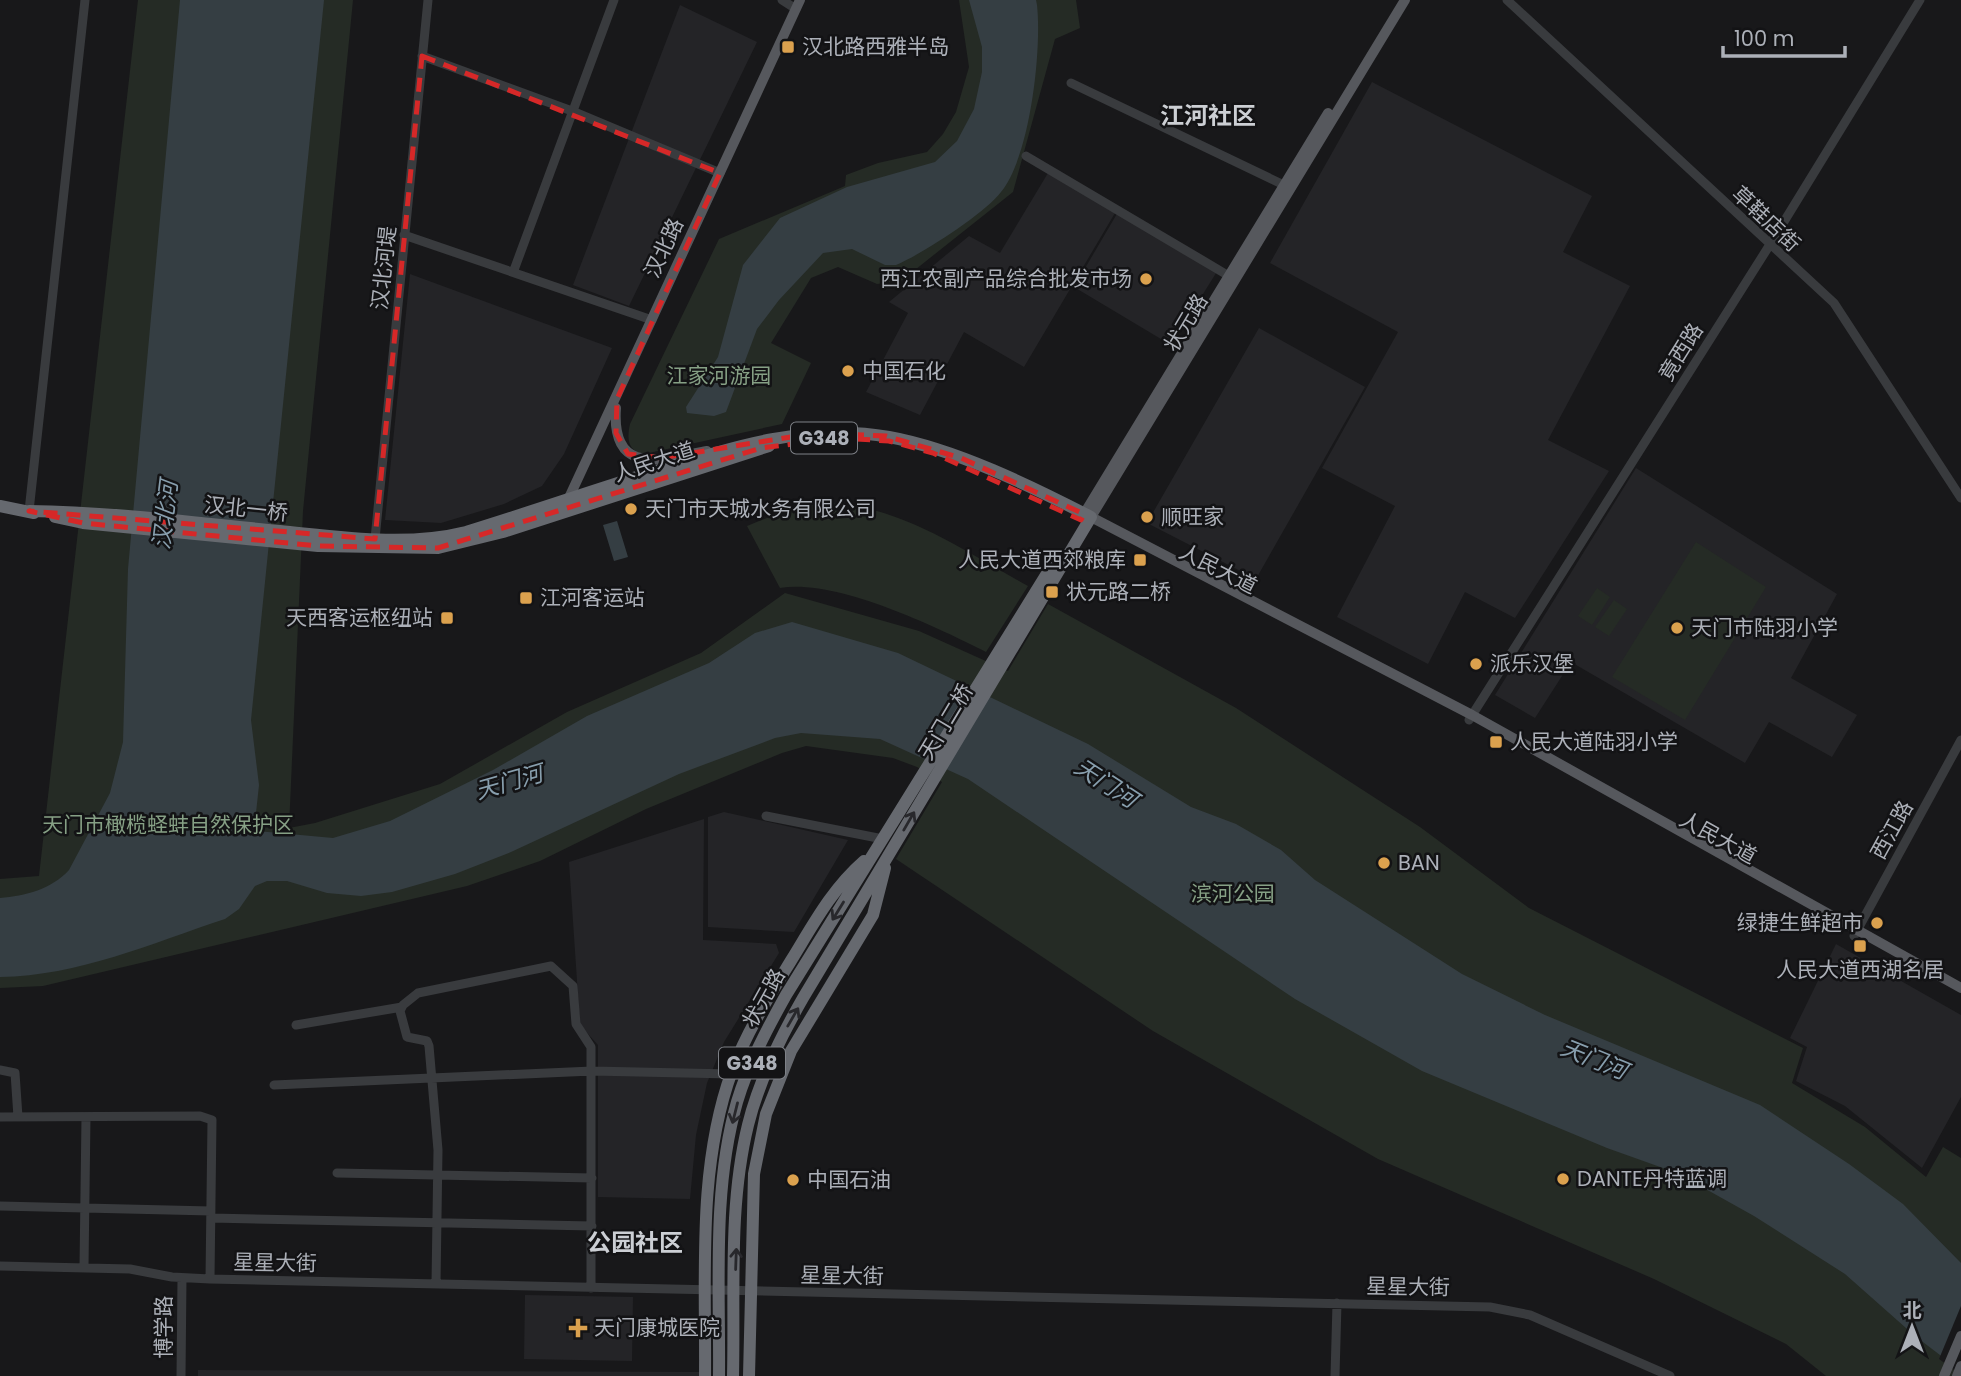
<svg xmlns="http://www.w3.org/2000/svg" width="1961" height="1376" viewBox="0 0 1961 1376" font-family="Poppins,'Noto Sans SC',sans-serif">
<rect width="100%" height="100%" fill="#18181a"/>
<path fill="#242427" d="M680,5L757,42L629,306L573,285Z
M1372,82L1592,196L1563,252L1630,286L1548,440L1609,471L1515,618L1465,592L1428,664L1337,617L1395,506L1322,468L1398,332L1270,263Z
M1048,173L1115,213L1024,367L964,332L920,415L866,392L908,313L889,302L969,236L1000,253Z
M1118,212L1218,270L1171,345L1074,287Z
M410,274L612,348L564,454L542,486L504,504L441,523L385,520Z
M1259,328L1365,387L1256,579L1147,523Z
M1636,468L1837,594L1791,678L1857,715L1832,757L1769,722L1745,763L1571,662L1535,718L1495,695Z
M724,812L848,840L794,932L708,927V817Z
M704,819L703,940L776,944L779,953L724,1042L707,1083L696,1135L690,1199L598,1197V1045L580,1025L569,862Z
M1836,944L1961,1015V1097L1922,1168L1845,1106L1796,1081L1807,1047L1790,1038Z
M525,1295L633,1297L632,1361L524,1359Z
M198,1370L702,1372V1376H198Z"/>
<path fill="#252b25" d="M138,0H353L303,511L289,828L315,823L440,784L567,712L701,653L785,593L919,631L1008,671L1048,604L1236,708L1420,827L1529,908L1803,1048L1792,1083L1865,1127L1926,1177L1943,1147L1961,1158V1376H1826L1786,1344L1654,1279L1378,1159L1153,1031L896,859L942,782L917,767L893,758L806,746L782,753L646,809L540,861L467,886L43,986L0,988V879L39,876Z
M959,0H1076L1080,28L1055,39L1013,192L901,281L877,284L838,267L811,278L771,343L811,363L782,424L644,454C627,451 627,438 630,424L719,239L845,186L846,175L878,163L927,152L943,134L956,112L969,67Z
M820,503C896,502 964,551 1028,586L986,652C934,626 837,579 780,588L747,526L784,511Z
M1696,542L1766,587L1685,720L1612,677Z
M1597,588L1610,597L1592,625L1578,616Z
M1614,600L1627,609L1609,636L1595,627Z"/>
<path fill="#353e43" d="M180,0H324L251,720L259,785L255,822L257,831L333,838L390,821L493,770L587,716L709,663L755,633L792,622L898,653L1088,744L1191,807L1236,824L1281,850L1315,880L1462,974L1545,1015L1760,1105L1849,1164L1903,1204L1961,1263V1371L1915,1336L1845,1274L1754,1216L1677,1173L1607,1148L1422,1071L1295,999L968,779L880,739L801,733L775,738L679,774L511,852L455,874L392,892L361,896L327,893L287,881H267L255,886L239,909L225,919C152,943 78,976 0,977V898C25,896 52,889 69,870L110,793L123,742L128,569Z
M969,0H1036L1037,5C1042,50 1030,157 1001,192C984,214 922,254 896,265H885L852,249L823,253L779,300L757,329L726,412L714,416L687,413L686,407L718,357L743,265L780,218L847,187L935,162L957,141L974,109L982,72V47Z
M617,521L628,557L614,561L603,525Z"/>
<path fill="#18181a" d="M1961,1306V1375L1939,1359Z"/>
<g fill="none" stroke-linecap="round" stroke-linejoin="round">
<path stroke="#393b3e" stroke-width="9" d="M782,0L796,9
M1507,0L1834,303L1961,498
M422,56L572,111L720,173
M1071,83L1288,187
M1026,156L1229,276
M404,235L652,320
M514,270L614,0
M29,511L85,0
M375,539L428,0
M1469,720L1769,246L1920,0
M766,816L883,839
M1854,936L1961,740
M296,1025L402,1007
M0,1070L15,1073L18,1117
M274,1085L592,1071L731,1074
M0,1117L200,1116L212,1120L210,1279
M337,1173L592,1178
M0,1206L211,1211
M211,1218L592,1226
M0,1266L130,1269L172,1277L210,1279L1490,1307L1530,1315L1670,1376
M84,1267L86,1117
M436,1284L438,1150L429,1046L427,1041L407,1037L400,1011L403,1005L418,993L551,966L573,986L576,1024L591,1047V1288
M181,1376L182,1278
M1335,1376L1337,1303"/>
<path stroke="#56585d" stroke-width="10" d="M1405,0L1091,517L1472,715L1961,988
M616,408C611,477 661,459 707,451
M567,502L800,0
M1084,514L1328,113
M1944,1376L1961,1336
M1957,1376L1961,1366"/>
<path stroke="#66696f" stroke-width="12" d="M0,506L34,513
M29,511C113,512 196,523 280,531C341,537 406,547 466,532C531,512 594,490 659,470C734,446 809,423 889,437C955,449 1031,486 1091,517L803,998C780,1038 759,1080 748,1125C728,1206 735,1294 733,1376
M55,517L83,523L318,546L438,548L503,532L769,446
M705,1376C706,1276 697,1167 732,1071C747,1031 770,995 792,959C814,923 832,889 864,861
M719,1376C720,1287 712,1189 737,1102C748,1065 767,1029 786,995L1056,559
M749,1376L754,1174L766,1114L791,1051L873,915L885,868"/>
</g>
<defs><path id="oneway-shaft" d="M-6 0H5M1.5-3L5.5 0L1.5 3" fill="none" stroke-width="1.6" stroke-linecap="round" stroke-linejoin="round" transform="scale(1.75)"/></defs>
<g stroke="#28282c">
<use href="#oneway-shaft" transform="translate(909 821) rotate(-60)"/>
<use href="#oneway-shaft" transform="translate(838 911) rotate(122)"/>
<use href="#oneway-shaft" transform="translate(793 1017) rotate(-60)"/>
<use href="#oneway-shaft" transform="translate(735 1113) rotate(104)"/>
<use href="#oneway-shaft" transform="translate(736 1259) rotate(-88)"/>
</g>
<path fill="none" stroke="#d62828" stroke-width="5" stroke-dasharray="14 9" stroke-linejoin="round" d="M422,56L720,173L617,399L616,433L628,454L661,458L815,433L886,436L961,458L1084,514L1081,520L933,453L889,441L841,438L761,448L438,548L318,546L83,523L29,511L375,539Z"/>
<g fill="#dba14e" stroke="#131315" stroke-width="2.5">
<rect x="781" y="40" width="14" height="14" rx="3.5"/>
<circle cx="1146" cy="279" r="7"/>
<circle cx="848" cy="371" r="7"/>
<circle cx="631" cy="509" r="7"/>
<circle cx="1147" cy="517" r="7"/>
<rect x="1133" y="553" width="14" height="14" rx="3.5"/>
<rect x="1045" y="585" width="14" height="14" rx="3.5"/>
<rect x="519" y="591" width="14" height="14" rx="3.5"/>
<rect x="440" y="611" width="14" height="14" rx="3.5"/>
<circle cx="1677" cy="628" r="7"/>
<circle cx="1476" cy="664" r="7"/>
<rect x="1489" y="735" width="14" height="14" rx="3.5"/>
<circle cx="1384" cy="863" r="7"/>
<circle cx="1877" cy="923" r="7"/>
<rect x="1853" y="939" width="14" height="14" rx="3.5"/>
<circle cx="1563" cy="1179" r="7"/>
<circle cx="793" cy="1180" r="7"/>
<path d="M574.5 1317.5h7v7h7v7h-7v7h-7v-7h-7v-7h7z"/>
</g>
<g text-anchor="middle" stroke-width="5" stroke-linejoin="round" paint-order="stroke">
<g fill="#131315" stroke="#7e8187" stroke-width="2">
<rect x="791" y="422.5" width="66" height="31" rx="5"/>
<rect x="719" y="1047.5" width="66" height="31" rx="5"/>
</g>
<g font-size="19" font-weight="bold" fill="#acb0b8">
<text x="824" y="445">G348</text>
<text x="752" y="1070">G348</text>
</g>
<g font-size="21" fill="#acb0b8" stroke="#131315" text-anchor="start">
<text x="802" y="54">汉北路西雅半岛</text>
<text x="1132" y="286" text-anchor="end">西江农副产品综合批发市场</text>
<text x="862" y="378">中国石化</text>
<text x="645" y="516">天门市天城水务有限公司</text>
<text x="1161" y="524">顺旺家</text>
<text x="1126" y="567" text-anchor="end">人民大道西郊粮库</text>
<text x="1066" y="599">状元路二桥</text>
<text x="540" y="605">江河客运站</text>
<text x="433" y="625" text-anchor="end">天西客运枢纽站</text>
<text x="1691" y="635">天门市陆羽小学</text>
<text x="1490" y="671">派乐汉堡</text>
<text x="1510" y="749">人民大道陆羽小学</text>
<text x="1398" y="870">BAN</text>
<text x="1863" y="930" text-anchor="end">绿捷生鲜超市</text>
<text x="1860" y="977" text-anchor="middle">人民大道西湖名居</text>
<text x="1577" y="1186">DANTE丹特蓝调</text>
<text x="807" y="1187">中国石油</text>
<text x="594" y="1335">天门康城医院</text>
</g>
<g font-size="21" fill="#acb0b8" stroke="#131315">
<text transform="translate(1766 219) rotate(43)" y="7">草鞋店街</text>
<text transform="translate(664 248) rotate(-65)" y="7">汉北路</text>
<text transform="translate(384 268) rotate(-84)" y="7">汉北河堤</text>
<text transform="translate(1186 323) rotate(-59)" y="7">状元路</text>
<text transform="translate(1681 352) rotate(-58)" y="7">竟西路</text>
<text transform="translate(654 462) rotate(-18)" y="7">人民大道</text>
<text transform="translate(246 509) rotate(6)" y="7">汉北一桥</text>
<text transform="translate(1218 569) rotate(27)" y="7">人民大道</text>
<text transform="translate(946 722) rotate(-59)" y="7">天门二桥</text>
<text transform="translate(1892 830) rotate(-61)" y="7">西江路</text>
<text transform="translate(1718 838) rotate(29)" y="7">人民大道</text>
<text transform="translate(764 998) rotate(-61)" y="7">状元路</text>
<text transform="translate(275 1263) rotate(1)" y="7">星星大街</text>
<text transform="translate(842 1276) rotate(1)" y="7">星星大街</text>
<text transform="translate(1408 1287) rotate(1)" y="7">星星大街</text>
<text transform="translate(164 1327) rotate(-90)" y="7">博学路</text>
</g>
<g font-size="21" fill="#86a085" stroke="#131315">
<text x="719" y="383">江家河游园</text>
<text x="168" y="832">天门市橄榄蛏蚌自然保护区</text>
<text x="1233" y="901">滨河公园</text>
</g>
<g font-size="23" font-style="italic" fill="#889fae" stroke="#131315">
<text transform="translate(165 515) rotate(-83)" y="8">汉北河</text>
<text transform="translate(509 782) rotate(-16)" y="8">天门河</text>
<text transform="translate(1106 783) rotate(33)" y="8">天门河</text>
<text transform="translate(1594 1059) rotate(22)" y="8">天门河</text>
</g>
<g font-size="24" font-weight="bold" fill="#cccfd4" stroke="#131315">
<text x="1208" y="124">江河社区</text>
<text x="635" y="1251">公园社区</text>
</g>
</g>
<g transform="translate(1912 1327)" stroke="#131315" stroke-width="5" paint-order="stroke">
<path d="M0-5L12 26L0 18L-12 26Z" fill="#acb0b8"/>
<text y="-10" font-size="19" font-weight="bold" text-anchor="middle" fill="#acb0b8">北</text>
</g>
<path d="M1723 46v10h122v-10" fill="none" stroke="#acb0b8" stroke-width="3.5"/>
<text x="1734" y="46" font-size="21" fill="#acb0b8" stroke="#131315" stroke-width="5" paint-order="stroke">100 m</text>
</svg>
